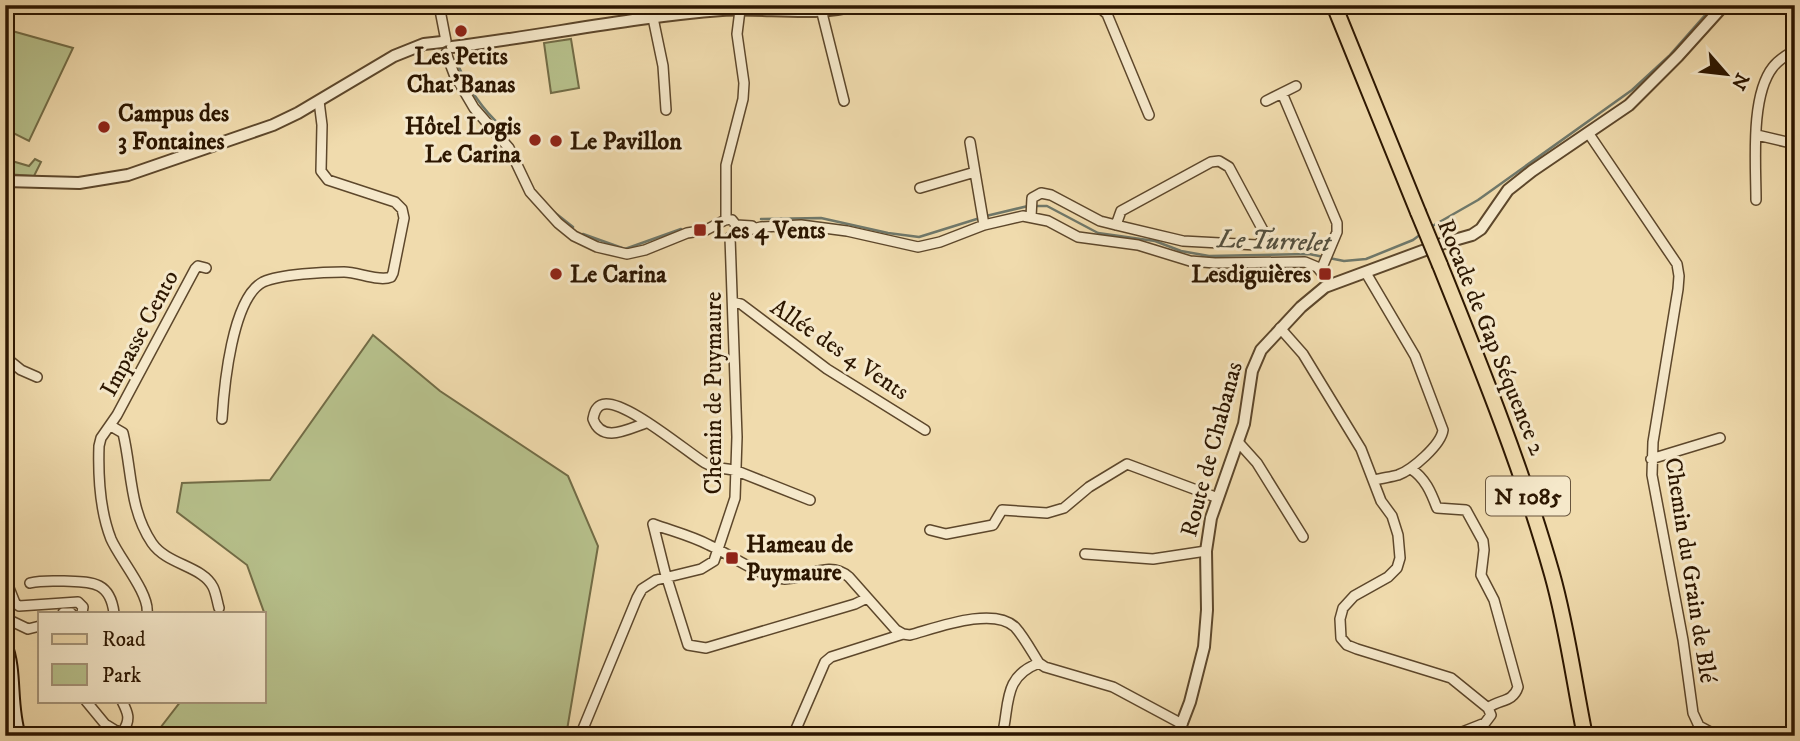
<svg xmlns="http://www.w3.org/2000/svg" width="1800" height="741" viewBox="0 0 1800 741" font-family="'IM FELL DW Pica',serif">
<rect width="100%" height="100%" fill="#f0dbad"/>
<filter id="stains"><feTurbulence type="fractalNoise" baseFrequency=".00286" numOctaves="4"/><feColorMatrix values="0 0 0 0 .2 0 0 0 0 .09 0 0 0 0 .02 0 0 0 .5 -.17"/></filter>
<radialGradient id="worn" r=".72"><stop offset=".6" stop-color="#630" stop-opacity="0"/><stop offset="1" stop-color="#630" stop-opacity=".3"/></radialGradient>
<path fill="#b7c18c" stroke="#726c46" stroke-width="2" d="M5,29L73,48L29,141L5,129Z
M571,39L579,88L551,93L544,43Z
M5,159L29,166L35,159L41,162L34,176L5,174Z
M373,335L440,391L568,476L598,546L566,736H154L181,701H264L265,615L247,565L177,512L182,483L270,480Z"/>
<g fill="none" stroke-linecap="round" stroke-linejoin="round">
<path stroke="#6f786a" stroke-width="2.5" d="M446,5L447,9
M457,63C468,88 481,108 501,126
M1034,206H1047L1098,233L1155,241L1181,251L1209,256L1309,254L1344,261L1366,259L1413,240L1421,234
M554,212L573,227
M986,216L1028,206
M761,219L821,218L888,233L919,237L980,218
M1429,228L1478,200L1632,90L1669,56L1714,5
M583,234L625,249L681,229"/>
<g stroke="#5d472b" stroke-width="12">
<path id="minor" d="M439,5L446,41
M1097,5L1107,14L1149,115
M821,9L844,101
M653,18L663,66L666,110
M446,53L454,74L474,108L509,148L530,192L558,223L574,236L597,247L627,254L645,250L687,233L706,230L727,219L732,220L736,225L752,226
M1282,93L1337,223V232L1321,270
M1266,101L1296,86
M1589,134L1677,264L1679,276L1678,289L1653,442L1652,475L1683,640L1693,713L1699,726L1718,736
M1757,135L1795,144
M970,142L975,172
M920,188L975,172L984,225
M1756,200C1756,164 1750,96 1773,67C1779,59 1787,55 1795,50
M1031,217L1032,198L1041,193L1051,195L1100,221L1116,225L1183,241L1257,245L1263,241L1265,234L1229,167L1219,161L1211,162L1121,211L1116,225
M726,220V165L743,99L744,83L737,34L740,10
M730,237L736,233L761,227L801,225L847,231L918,247L940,242L984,225L1023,216L1048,221L1078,237L1138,245L1190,261L1215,263L1305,262L1317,267L1331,284
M1366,273L1415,356L1443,430C1441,445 1412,470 1398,475C1391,477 1382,478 1375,480
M733,302L741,304L827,369L925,430
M1280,328L1303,354L1361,449L1381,501L1392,516L1398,535L1400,558L1397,568L1388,577L1354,596L1343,608L1340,619L1341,638L1347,645L1357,649L1451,678L1488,708L1491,715L1485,723L1452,736
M5,357L21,370L37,377
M222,419C224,387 232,298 263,282C281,274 324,272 344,272C358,272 379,282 391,277L393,273L404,218L402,209L395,202L328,180L321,171L322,125L319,101
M646,423C628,429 602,444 593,419C594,414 595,408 601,405C620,395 687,452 705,463C715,469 726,468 737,471L810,500
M111,426L123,433C132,470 129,509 152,543C167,565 203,566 213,587C216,593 217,601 219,608
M1239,443L1257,463L1303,537
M1651,459L1720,438
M1411,469C1425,478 1431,492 1437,508L1466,510L1483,541L1484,550L1481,575L1494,600L1518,687C1513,703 1499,699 1488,708
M930,530L946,534L993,525L1002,510L1047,513L1064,508L1089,487L1127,464L1218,498
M1085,554L1153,559L1206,551
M5,578L15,603L19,606L78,602L83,607L82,613
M30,583C42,580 52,581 64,581C90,582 110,580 114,613
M867,598L855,604L706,648L688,645L665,572L653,524C672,531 692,536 709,545C731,555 753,572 777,578C802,584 826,557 849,577L896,630L903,634
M63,613H71
M147,613C150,594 119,558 111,539C100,511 98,476 99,446L101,438L117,415L195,269L198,266L206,268
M5,618L28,629L40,626
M86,701L105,724L118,732L123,731C131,719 128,713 122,701
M580,736L637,598L642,589L656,580L701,569L714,561L735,498L737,437L730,237
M790,736L796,729L825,662L831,657L903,634L910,635C936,628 993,606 1015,627C1024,637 1032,652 1039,663L1045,667L1113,687L1182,724
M1002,736C1010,705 1002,677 1039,663"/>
</g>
<g stroke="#5d472b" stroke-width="14">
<path id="tertiary" d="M452,47C542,36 631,17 722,10C765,7 815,17 856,5
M5,181L79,183L128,175L273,125L298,113L394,56L424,44L442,42
M1177,736L1190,702L1204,647L1207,610L1206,551L1211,518L1244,424L1252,371L1261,350L1301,307L1325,287L1444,243L1472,235L1481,229L1508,190L1532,171L1629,105L1678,56L1724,5"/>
</g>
<g stroke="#2c1600" stroke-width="16">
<path id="secondary" d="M5,644C16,672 9,705 19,736"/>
</g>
<g stroke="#2c1600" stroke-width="18">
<path id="primary" d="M1334,5L1418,212
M1440,265C1481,367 1522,468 1552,574C1567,627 1574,682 1585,736"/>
</g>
<use href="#minor" stroke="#f5e8ca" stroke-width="9"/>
<use href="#tertiary" stroke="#f5e8ca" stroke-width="10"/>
<use href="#secondary" stroke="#f5e8ca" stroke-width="12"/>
<use href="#primary" stroke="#f0dbad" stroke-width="14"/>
<g stroke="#2c1600" stroke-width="18" stroke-linecap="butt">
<path id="primary-bridge" d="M1418,212L1440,265"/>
</g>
<use href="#primary-bridge" stroke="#f0dbad" stroke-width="14"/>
</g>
<g fill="#8f2418" stroke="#f5e8ca" stroke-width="2.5">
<circle cx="461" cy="31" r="7"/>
<circle cx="104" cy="127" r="7"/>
<circle cx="535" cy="140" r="7"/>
<circle cx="556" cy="141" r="7"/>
<rect x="693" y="223" width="14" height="14" rx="3.5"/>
<circle cx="556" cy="274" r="7"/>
<rect x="1318" y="267" width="14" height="14" rx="3.5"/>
<rect x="725" y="551" width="14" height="14" rx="3.5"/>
</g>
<g text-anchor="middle" stroke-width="6" stroke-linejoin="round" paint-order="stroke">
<rect fill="#f5e8ca" stroke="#68553d" stroke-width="2" x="1486" y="476.5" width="84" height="39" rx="5"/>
<g font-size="23" font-weight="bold" fill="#2c1600">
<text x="1528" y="504">N 1085</text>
</g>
<g font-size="24" font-weight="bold" fill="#2c1600" stroke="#f5e8ca" text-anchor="start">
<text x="461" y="64" text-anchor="middle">Les Petits<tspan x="461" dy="28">Chat'Banas</tspan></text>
<text x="118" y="121">Campus des<tspan x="118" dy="28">3 Fontaines</tspan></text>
<text x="521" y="134" text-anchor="end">Hôtel Logis<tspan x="521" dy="28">Le Carina</tspan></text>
<text x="570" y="149">Le Pavillon</text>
<text x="714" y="238">Les 4 Vents</text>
<text x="570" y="282">Le Carina</text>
<text x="1311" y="282" text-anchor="end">Lesdiguières</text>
<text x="746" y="552">Hameau de<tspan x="746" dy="28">Puymaure</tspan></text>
</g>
<g font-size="24" fill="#2c1600" stroke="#f5e8ca">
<text transform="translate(139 333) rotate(-62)" y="8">Impasse Cento</text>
<text transform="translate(1492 337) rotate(68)" y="8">Rocade de Gap Séquence 2</text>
<text transform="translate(840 349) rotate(34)" y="8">Allée des 4 Vents</text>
<text transform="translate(713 393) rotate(-90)" y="8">Chemin de Puymaure</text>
<text transform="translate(1211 449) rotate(-75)" y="8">Route de Chabanas</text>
<text transform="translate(1691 570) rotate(81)" y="8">Chemin du Grain de Blé</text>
</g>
<g font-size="26" font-style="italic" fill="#534f3e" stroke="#f5e8ca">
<text transform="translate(1274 240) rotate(2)" y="9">Le Turrelet</text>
</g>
</g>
<rect width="1800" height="741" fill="none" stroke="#f0dbad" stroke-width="28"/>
<rect x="7" y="7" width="1786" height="727" fill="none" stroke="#2c1600" stroke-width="3.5"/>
<rect x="14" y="14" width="1772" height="713" fill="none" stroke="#2c1600" stroke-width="2"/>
<rect x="38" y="612" width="228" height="91" fill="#f5e8ca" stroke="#a59479" stroke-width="2"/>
<rect x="52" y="634" width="35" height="10" fill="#f0dbad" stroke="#a59479" stroke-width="2"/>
<text x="102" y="646" font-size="21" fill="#2c1600">Road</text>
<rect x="52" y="664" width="35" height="21" fill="#b7c18c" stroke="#a59479" stroke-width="2"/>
<text x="102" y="682" font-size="21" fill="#2c1600">Park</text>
<g transform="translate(1726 74) rotate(118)" stroke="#f5e8ca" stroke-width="5" paint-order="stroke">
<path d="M0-5L12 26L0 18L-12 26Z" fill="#2c1600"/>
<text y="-10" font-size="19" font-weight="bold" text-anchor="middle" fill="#2c1600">N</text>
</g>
<rect width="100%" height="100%" filter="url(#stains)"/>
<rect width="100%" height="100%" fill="url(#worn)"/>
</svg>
